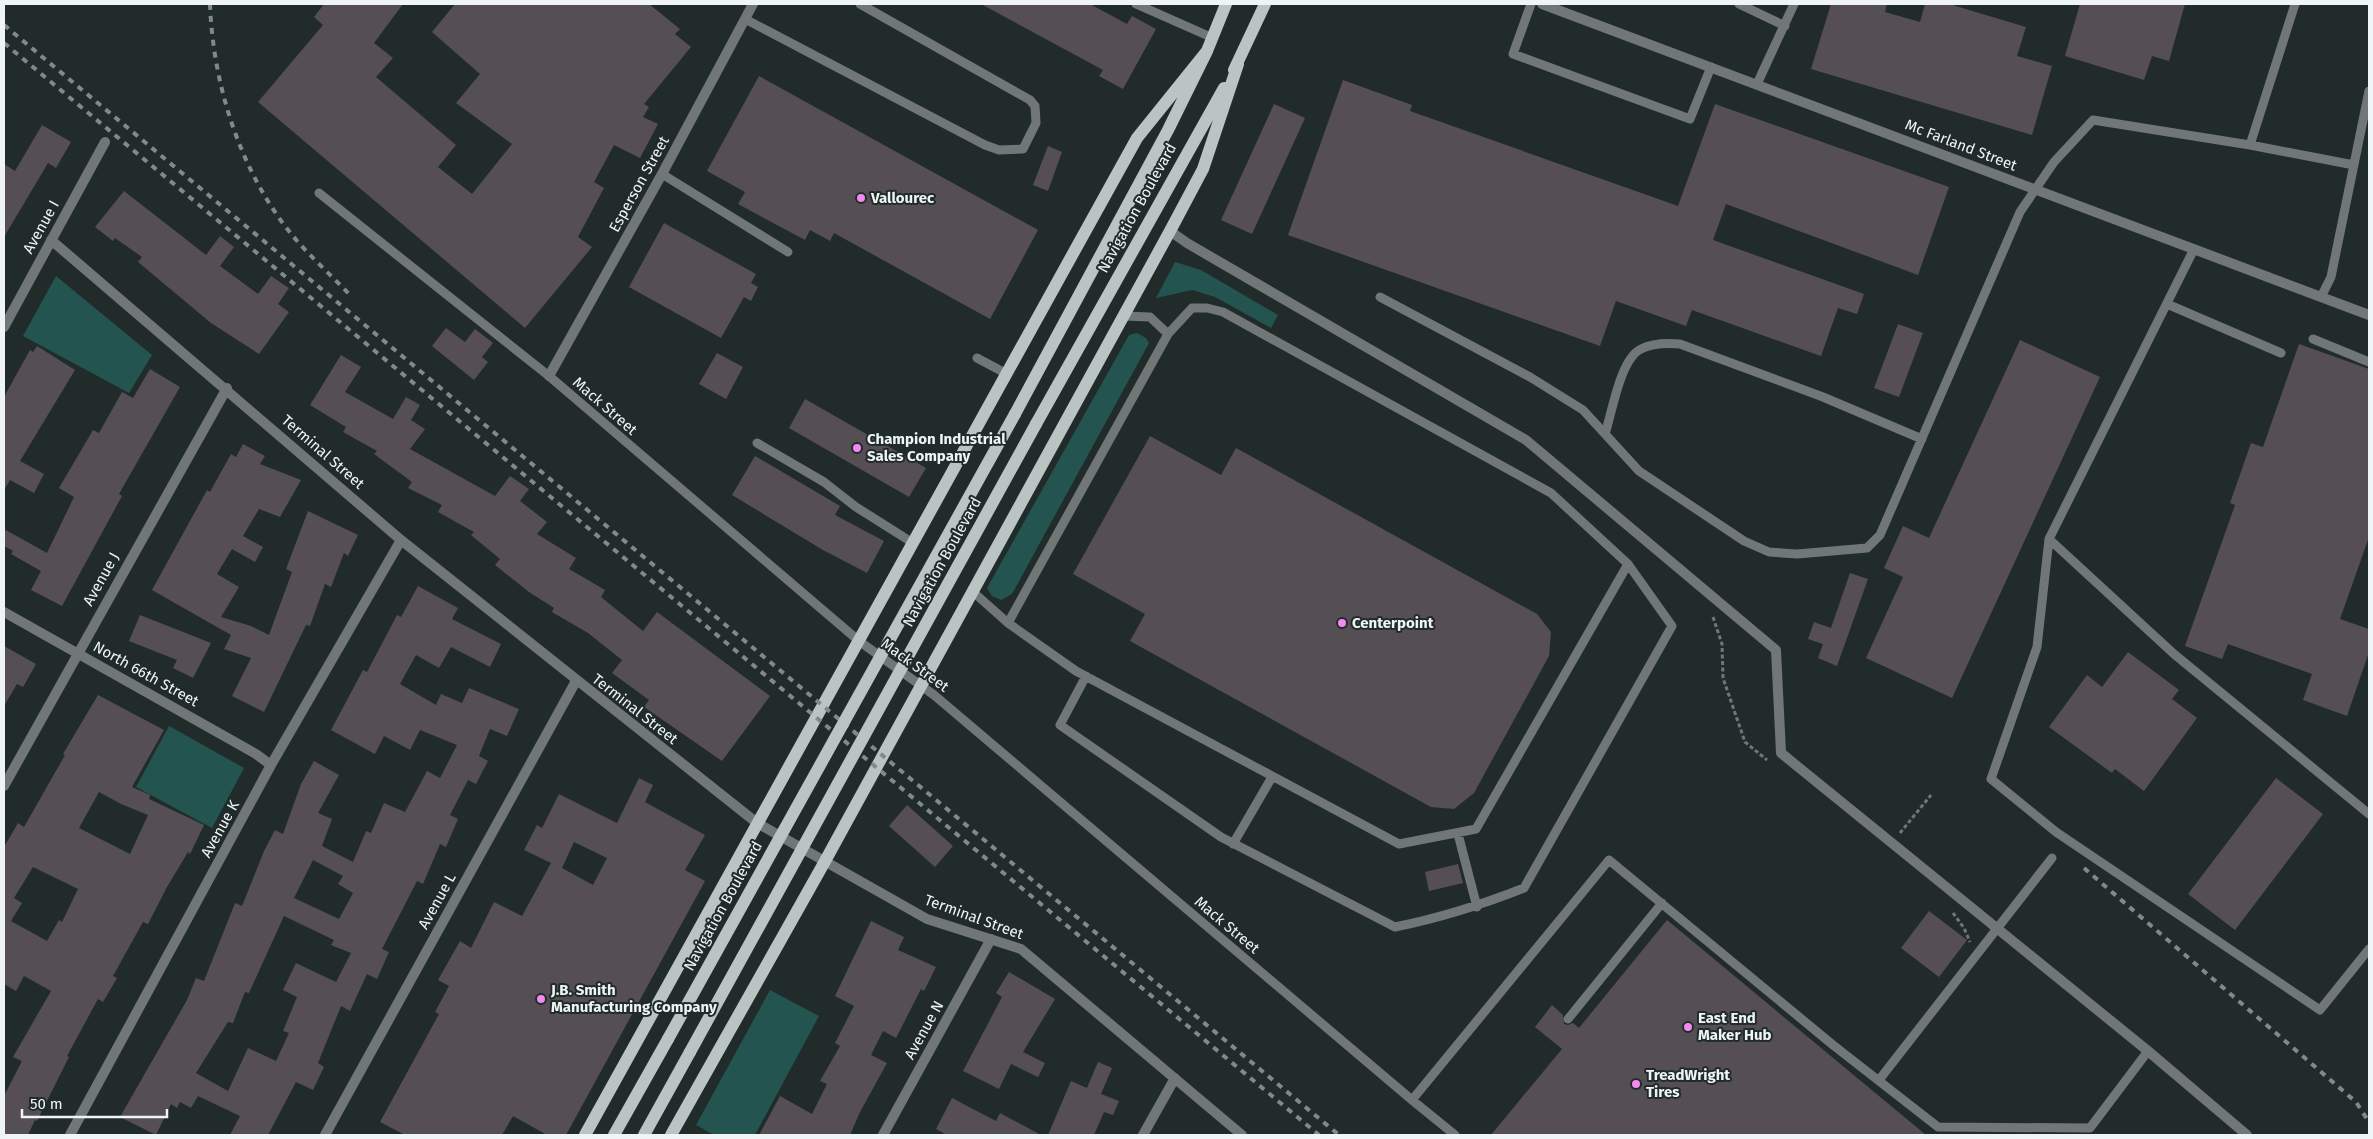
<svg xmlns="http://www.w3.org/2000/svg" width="2373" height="1139" viewBox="0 0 2373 1139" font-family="'Fira Sans',sans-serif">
<rect width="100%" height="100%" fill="#212c2a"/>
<path fill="#235450" d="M1175,262L1201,270L1278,315L1271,328L1215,297L1192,290L1156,298Z
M56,276L152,355L129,393L23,336Z
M1137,333L1146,338L1149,343L1012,594L1001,600L992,596L987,588L1129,335Z
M169,726L244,768L212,828L136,787Z
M770,990L819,1016L755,1135H714L696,1125Z"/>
<path fill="#554e55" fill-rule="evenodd" d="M324,4H403L374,43L393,58L376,77L456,145L438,167L472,194L512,144L456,103L480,74L432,32L455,4H649L680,29L675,34L691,47L644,104L649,107L643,117L658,124L640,158L614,145L594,182L604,188L578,237L592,247L525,328L258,102L323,25L314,17Z
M981,4H1090L1127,24L1132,16L1156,29L1123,89L1099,76L1103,70Z
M1831,4H1887L1885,12L1920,22L1925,4H1949L2026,27L2017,56L2052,66L2032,135L1811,69Z
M2080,4H2185L2169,61L2152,56L2144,80L2065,56Z
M759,76L1038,230L990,319L834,233L830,241L810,230L805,240L738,204L745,192L707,171Z
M1343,80L1412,105L1410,111L1678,206L1715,104L1949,187L1918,275L1726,204L1713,240L1864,294L1857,314L1838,308L1821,356L1692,310L1686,326L1616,301L1600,346L1288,235Z
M1274,104L1305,118L1252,234L1221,220Z
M42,125L71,142L56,168L48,163L4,237V164L15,171Z
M1048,146L1062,152L1048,191L1033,185Z
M124,191L206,255L220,236L234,247L220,266L258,294L271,276L289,288L278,304L289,312L259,354L211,323L138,262L142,257L115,238L113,241L95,227Z
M664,223L756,274L751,283L758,287L751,301L744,297L721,338L629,287Z
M1898,324L1923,333L1899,397L1874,388Z
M446,328L465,342L475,329L493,343L482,357L488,362L474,380L432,346Z
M2020,340L2100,377L1952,698L1866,658L1903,577L1884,568L1903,526L1929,538Z
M2299,344L2369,369V537L2340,619L2369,629V652L2347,716L2303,700L2312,674L2228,644L2222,659L2185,646L2235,505L2230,503L2251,443L2263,447Z
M37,346L75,370L20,461L44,474L34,493L10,480L4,490V397L30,350L33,352Z
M717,353L743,367L726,399L699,384Z
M341,355L361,367L345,392L393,419L406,397L420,405L411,420L425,429L410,449L495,496L510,476L529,489L520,501L547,522L537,534L576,558L569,569L605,590L601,597L643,631L657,612L770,696L722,761L644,707L649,700L612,673L622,660L588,633L552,612L554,608L529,592L495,565L500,559L471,535L474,532L438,512L442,505L408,488L412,482L374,454L377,451L343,432L346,427L310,405Z
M150,369L180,387L119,494L122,496L62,606L31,590L41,571L11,554L13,551L4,546V529L47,553L74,497L59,488L93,430L99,433L122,392L133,398Z
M805,399L926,468L909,497L789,428Z
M1150,436L1221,475L1236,448L1537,614L1551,632L1549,656L1474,793L1454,809L1431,807L1130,641L1145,614L1073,574Z
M243,444L265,456L260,464L301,480L280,517L259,509L243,536L263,547L255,562L232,549L217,574L239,587L221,617L251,626L269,635L292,572L286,569L308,511L358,535L348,556L344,553L331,587L325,584L310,626L306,625L264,712L232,696L251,658L224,649L231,635L152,590L207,490L210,492L231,454L236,457Z
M755,456L840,506L835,515L884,541L867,573L823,550L732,495Z
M1850,573L1868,579L1837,666L1818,658L1823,644L1808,639L1814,622L1831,628Z
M418,586L458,608L452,619L501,644L490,667L451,647L439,668L416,655L400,684L436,705L441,694L462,703L469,688L519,709L507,736L490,729L479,756L488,761L476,784L468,780L450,815L458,819L446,847L440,844L423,884L417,881L382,949L389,952L377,979L367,974L350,1011L341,1006L318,1063L324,1067L313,1090L296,1082L268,1135H230L240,1116L198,1096L191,1108L180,1102L177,1108L171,1104L156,1135L120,1117L187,1000L196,978L204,981L235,903L242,906L264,851L275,830L283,834L301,784L314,761L339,775L318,813L332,819L322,846L353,862L366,831L371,833L384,803L405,812L427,771L440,778L457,745L420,730L410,750L384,736L375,754L331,730L363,670L367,672L397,615L401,617ZM313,860L343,876L338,884L353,893L339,919L294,898ZM284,916L334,940L331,945L351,953L336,982L296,963L283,990L297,997L283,1031L289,1033L276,1061L248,1048L228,1091L196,1073L228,1022L233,1023L245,992L249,993Z
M140,615L211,643L193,678L173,668L177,660L129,641Z
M4,646L36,664L23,687L17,684L4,706Z
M2128,652L2179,690L2172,699L2197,718L2144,791L2115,769L2112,773L2049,727L2087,675L2102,687Z
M98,695L164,730L132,787L150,795L149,799L204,825L190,854L188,852L167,887L148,924L143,922L113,976L117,978L103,1002L98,999L67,1056L69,1057L37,1121L35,1120L28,1135H4V1096L22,1061L13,1057L51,991L24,976L16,991L4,984V847L18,823L24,827L65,755L63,754ZM99,792L121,804L148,815L130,854L79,828ZM33,867L78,889L62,922L59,920L47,941L11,921L22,903L14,898Z
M639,778L653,785L645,802L705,835L685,870L705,881L566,1135H547L513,1116L502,1135H405L380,1122L439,1014L435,1012L449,986L438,980L460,941L471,948L494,902L522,916L551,863L524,850L537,825L542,828L559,794L617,823ZM574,842L607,858L593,885L562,868Z
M2276,778L2323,814L2235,930L2188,894Z
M907,805L953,846L935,867L889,826Z
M1458,864L1463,883L1429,891L1425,872Z
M1929,911L1967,940L1939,977L1901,948Z
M1667,920L1791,1023L1926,1135H1491L1562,1049L1535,1027L1552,1005L1563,1015L1564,1024L1568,1025L1573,1023L1579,1028Z
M871,921L904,937L898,950L936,967L924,991L921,989L896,1038L883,1031L871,1055L887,1063L860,1112L850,1135H759L780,1096L812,1114L827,1084L820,1081L840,1046L835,1043L854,1006L835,996Z
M1009,972L1055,999L1023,1052L1045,1063L1038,1077L1011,1064L999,1089L963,1071L1002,997L996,993Z
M1098,1062L1112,1068L1101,1094L1119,1101L1113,1115L1104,1112L1094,1135H1048L1071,1081L1087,1088Z
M952,1098L996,1121L1000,1113L1041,1135H947L936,1129Z"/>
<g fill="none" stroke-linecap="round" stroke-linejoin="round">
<path stroke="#6f7877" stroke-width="3" stroke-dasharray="4 2.5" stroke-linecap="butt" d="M1713,617L1722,644L1723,678L1745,742L1767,760
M1900,833L1931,795
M1953,913L1964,928L1970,942"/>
<path stroke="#717676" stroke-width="9" d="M1136,4L1213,38
M1531,4L1513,54L1690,119L1711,67
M1739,4L1785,26
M2295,4L2250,145L2354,165
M745,19L985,145L999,150L1023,149L1036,123L1035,106L1030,100L860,4
M1757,84L1794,4
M662,174L788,252
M319,193L549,376L859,641L934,695L1412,1100L1609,860L1833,1045L1938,1127L2090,1128L2148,1051
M2194,249L2049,539L2037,647L1991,779L2056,832L2320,1010L2369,949
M1380,297L1530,377L1583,410L1639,471L1744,541L1769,552L1797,554L1867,548L1880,535L2020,212L2054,162L2093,120L2250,145
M2321,297L2331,277L2369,91
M2167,304L2281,353
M2313,339L2369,362
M977,358L1007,374
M1605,434C1612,413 1620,359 1641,349C1653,343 1667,343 1680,344L1823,397L1922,439
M757,443L824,482L856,507L913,543
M2049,539L2174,654L2369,814
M972,591L1008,623L1168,334L1150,317L1124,316
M1008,623L1076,671L1399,844L1476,829L1628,564L1551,493L1223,312L1207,308H1192L1168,334
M1086,676L1060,725L1221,837L1395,927C1440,918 1481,905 1524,888L1672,626L1628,564
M1458,834L1477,907
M1233,844L1272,777
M1568,1019L1662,903
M1879,1080L2052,858
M1412,1100L1455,1135"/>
<path stroke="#717676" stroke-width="10" d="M1542,4L2369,315
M1170,231L1187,243L1526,440L1776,650L1781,753L2148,1051L2247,1135
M51,240L401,540L757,823L927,919L1021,949L1242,1135
M4,327L105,142
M549,376L662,174L753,4
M4,612L256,754L271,765
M4,786L227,388
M70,1135L271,765L401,540
M325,1135L576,681
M883,1135L991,939
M1143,1135L1175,1078"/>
<path stroke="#b9c4c3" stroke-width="12" d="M1234,70L1265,4
M1015,414L1168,130L1207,51L1226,4
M1036,424L1224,88
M585,1135L1137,138L1207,51
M614,1135L668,1039
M644,1135L690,1052
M671,1135L824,863L1170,231L1203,169L1238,64"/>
<path stroke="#828a89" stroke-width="4" stroke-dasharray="6 6" stroke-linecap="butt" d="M210,4C213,87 242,178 298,242C315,261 334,278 351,296
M4,25L1339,1135
M4,43L1319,1135
M2084,868L2356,1102L2369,1122"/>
<path stroke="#b9c4c3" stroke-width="12" d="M668,1039L1015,414
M690,1052L1036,424"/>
</g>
<g fill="#f489f0" stroke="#212c2a" stroke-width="2">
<circle cx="861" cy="198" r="5"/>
<circle cx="857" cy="448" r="5"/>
<circle cx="1342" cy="623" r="5"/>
<circle cx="541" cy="999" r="5"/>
<circle cx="1688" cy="1027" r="5"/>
<circle cx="1636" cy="1084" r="5"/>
</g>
<g text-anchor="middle" stroke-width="4" stroke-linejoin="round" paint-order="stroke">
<g font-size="15" fill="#eff5f5" stroke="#212c2a">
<text transform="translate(1961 145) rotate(21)" y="5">Mc Farland Street</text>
<text transform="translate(639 184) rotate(-61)" y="5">Esperson Street</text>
<text transform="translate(1137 208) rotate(-61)" y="5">Navigation Boulevard</text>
<text transform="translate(41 227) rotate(-61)" y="5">Avenue I</text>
<text transform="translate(605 406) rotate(41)" y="5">Mack Street</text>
<text transform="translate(323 452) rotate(41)" y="5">Terminal Street</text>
<text transform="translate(942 562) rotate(-61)" y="5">Navigation Boulevard</text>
<text transform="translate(101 579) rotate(-61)" y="5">Avenue J</text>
<text transform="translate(915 665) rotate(36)" y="5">Mack Street</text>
<text transform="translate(146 674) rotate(29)" y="5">North 66th Street</text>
<text transform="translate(635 709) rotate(38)" y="5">Terminal Street</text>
<text transform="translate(220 829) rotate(-61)" y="5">Avenue K</text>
<text transform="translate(437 901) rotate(-61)" y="5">Avenue L</text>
<text transform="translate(723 906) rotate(-61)" y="5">Navigation Boulevard</text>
<text transform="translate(974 917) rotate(20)" y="5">Terminal Street</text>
<text transform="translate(1227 925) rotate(40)" y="5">Mack Street</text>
<text transform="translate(924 1030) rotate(-61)" y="5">Avenue N</text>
</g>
<g font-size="15" font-weight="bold" fill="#eff5f5" stroke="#212c2a" text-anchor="start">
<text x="871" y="203">Vallourec</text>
<text x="867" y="444">Champion Industrial<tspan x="867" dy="17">Sales Company</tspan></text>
<text x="1352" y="628">Centerpoint</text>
<text x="551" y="995">J.B. Smith<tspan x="551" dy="17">Manufacturing Company</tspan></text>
<text x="1698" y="1023">East End<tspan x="1698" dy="17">Maker Hub</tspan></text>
<text x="1646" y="1080">TreadWright<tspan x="1646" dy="17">Tires</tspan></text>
</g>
</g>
<rect width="2373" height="1139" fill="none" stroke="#eff5f5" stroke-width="10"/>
<path d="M22 1109v8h145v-8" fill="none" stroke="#eff5f5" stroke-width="2.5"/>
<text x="30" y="1109" font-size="15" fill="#eff5f5" stroke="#212c2a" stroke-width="4" paint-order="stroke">50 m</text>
</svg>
